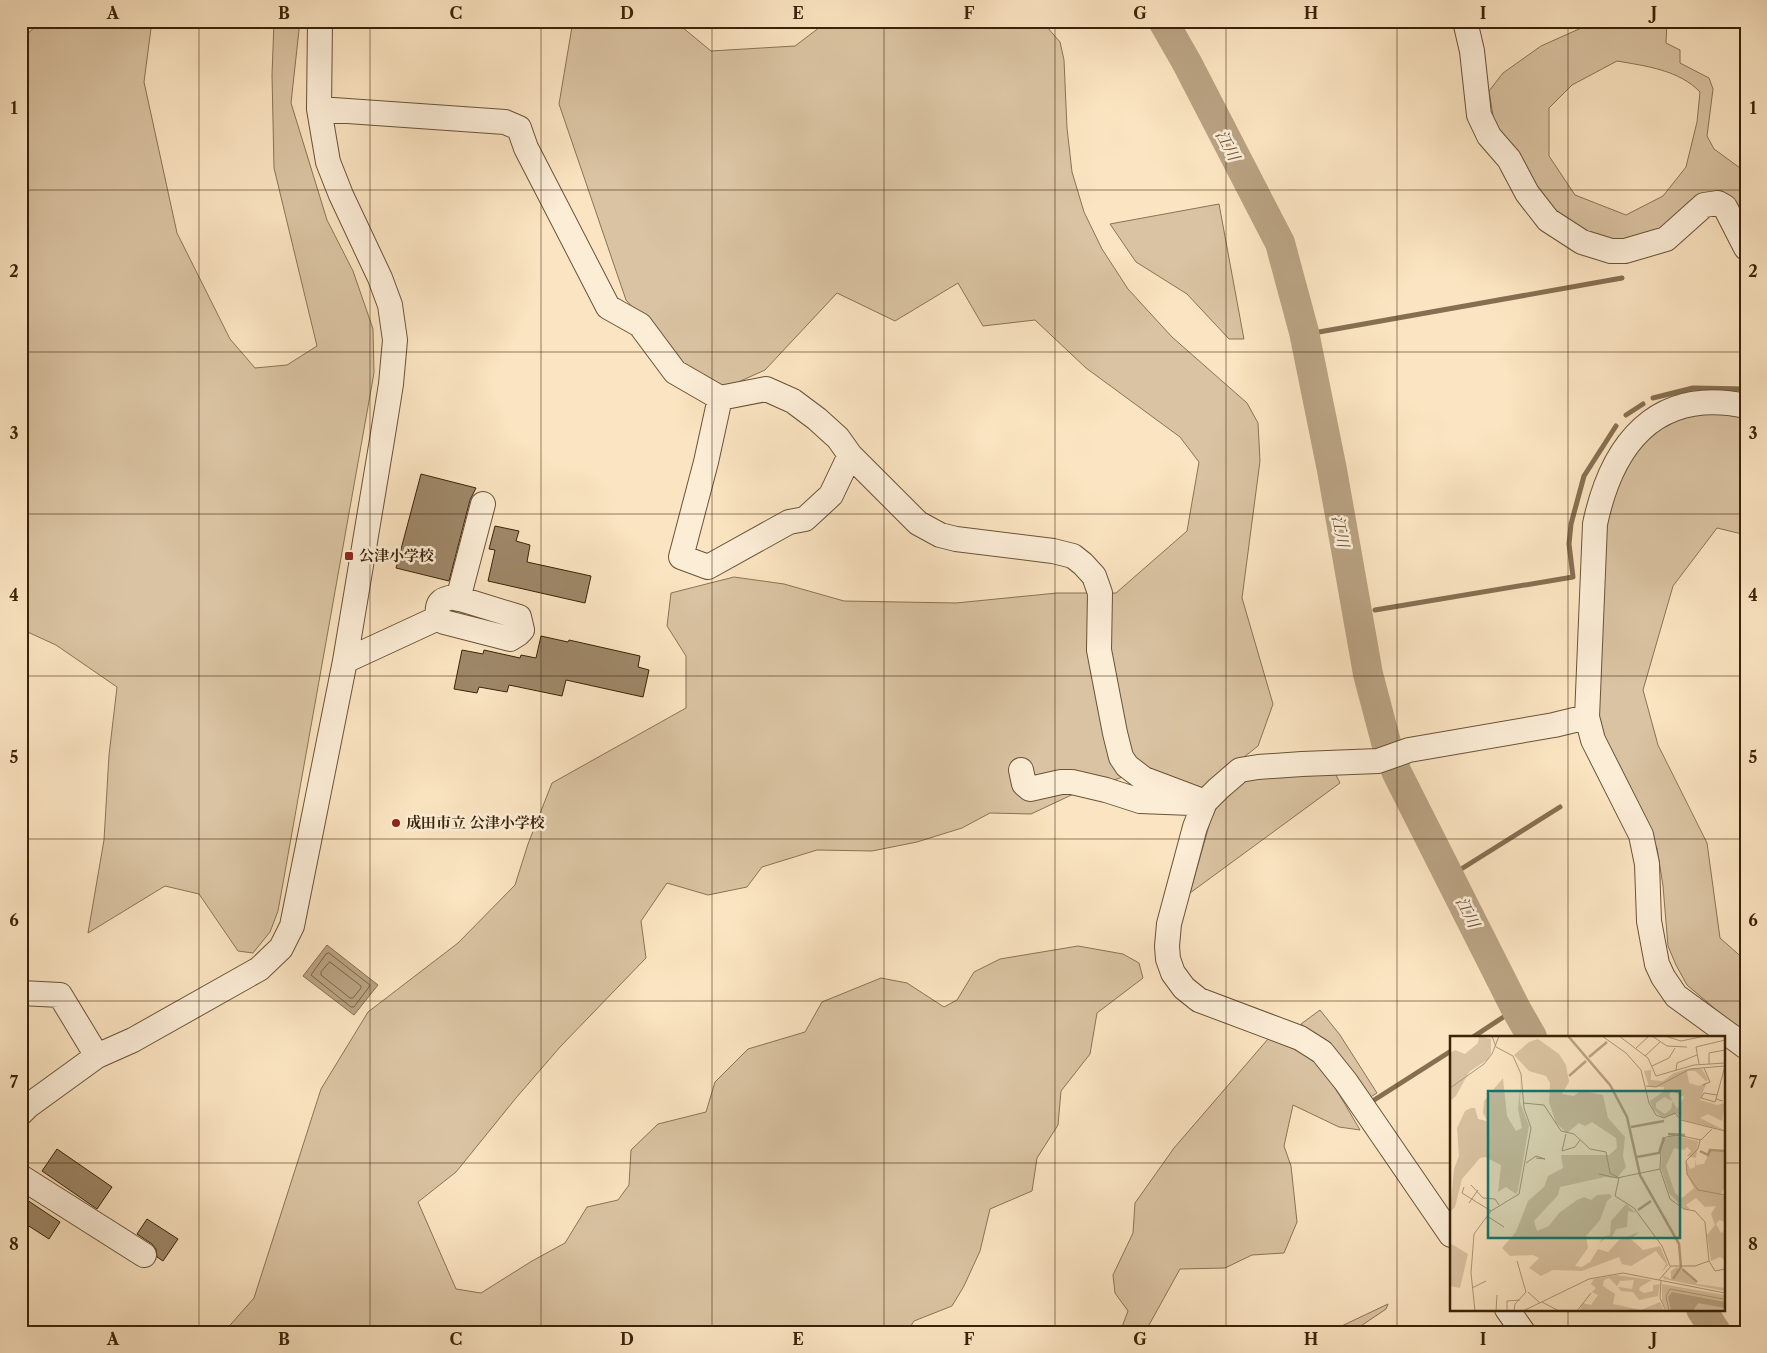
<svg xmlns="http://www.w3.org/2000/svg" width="1767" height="1353" viewBox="0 0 1767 1353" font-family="'Libre Caslon Text','Noto Serif JP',serif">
<rect width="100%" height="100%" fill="#fbe4c1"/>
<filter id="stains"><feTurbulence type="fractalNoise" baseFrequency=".004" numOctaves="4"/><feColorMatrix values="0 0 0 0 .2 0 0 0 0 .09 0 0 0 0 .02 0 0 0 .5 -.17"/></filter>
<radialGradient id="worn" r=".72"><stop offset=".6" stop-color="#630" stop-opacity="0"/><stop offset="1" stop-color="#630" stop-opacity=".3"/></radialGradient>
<path fill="#dac3a2" stroke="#8a7355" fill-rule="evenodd" d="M41,21H152L144,82L177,233L230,339L255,368L287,365L317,346L274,168L272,75L274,21H300L291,103L327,220L353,271L373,329L374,373L278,911L270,932L253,953L238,951L199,894L165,886L88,933L104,840L109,755L117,687L56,645L21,629V40Z
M573,21H684L682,27L711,51L795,46L828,21H1030L1047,27L1060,42L1064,60L1067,128L1072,172L1084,212L1102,249L1128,289L1172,337L1247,403L1258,423L1260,461L1242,598L1273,704L1258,746L1187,802L1123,777L1080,791L1031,814L990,813L962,828L917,842L872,851L817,850L762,867L747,887L708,895L667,883L641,921L646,958L560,1047L516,1098L456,1172L418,1202L456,1289L481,1293L532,1261L565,1243L587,1207L618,1200L629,1185L631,1150L658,1124L706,1112L715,1082L748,1049L805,1032L822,1002L881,978L907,983L944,1007L957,1000L974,972L1000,959L1078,946L1123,954L1139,963L1143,978L1097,1013L1090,1054L1061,1091L1058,1125L1037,1158L1032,1191L990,1209L980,1251L964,1286L952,1306L914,1321L907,1332H224L254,1298L321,1089L368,1012L458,943L515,885L528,844L552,783L686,708V656L667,626L671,593L734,577L784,584L844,601L956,603L1057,593H1116L1187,531L1199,462L1180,437L1086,368L1035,320L983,326L958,283L895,321L837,293L765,370L725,388L683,363L626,300L559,104Z
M1597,21H1667L1666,43L1680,50V63L1709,78L1713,89L1707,136L1714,149L1740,168L1746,165V223L1739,208L1702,212L1614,249L1544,209L1494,122L1489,91L1503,73L1541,46ZM1617,61C1646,66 1679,70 1700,92L1697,122L1686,167L1663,196L1626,215L1575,195L1549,156V108L1572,85Z
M1219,204L1243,334L1244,339H1229L1187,294L1136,262L1110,224Z
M1698,412L1746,413V535L1717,528L1673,586L1643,690L1658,745L1707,843L1720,938L1746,961V1035L1687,985L1676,965L1668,946L1663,886L1657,848L1606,741L1597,708L1607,500L1650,430Z
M1334,771L1340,783L1190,893L1210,822L1217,806L1242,782L1256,778Z
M1320,1010L1340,1035L1377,1093L1369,1098L1312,1033L1301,1024Z
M1268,1039C1284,1045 1304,1051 1316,1064C1334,1083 1347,1108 1360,1130L1339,1127L1293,1105L1284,1146L1291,1166L1297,1222L1284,1253L1252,1255L1225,1268L1180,1269L1149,1325L1147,1332H1120L1128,1311L1115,1293L1113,1275L1133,1233L1135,1203L1174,1148Z
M1388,1304L1386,1309L1352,1332H1329Z"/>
<path fill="#b9a282" stroke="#866f51" d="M327,945L378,985L354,1015L303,976Z"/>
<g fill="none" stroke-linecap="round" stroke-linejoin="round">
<path stroke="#7a6245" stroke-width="1" d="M329,953L370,985L369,987L354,1007H351L311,975L326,954Z
M330,962L361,986V988L353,998H350L321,975V972Z"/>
<path stroke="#866f51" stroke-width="5" d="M1319,332L1622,278
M1304,335L1307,334
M1653,398L1693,388L1746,389
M1626,415L1643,404
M1375,610L1573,577L1569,544L1571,524L1584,476L1616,426
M1357,613L1360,612
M1458,871L1560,807
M1449,876L1450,875
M1513,1011L1516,1009
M1473,1037L1505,1016
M1371,1102L1451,1051"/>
<path stroke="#b9a282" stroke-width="30" d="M1163,21L1187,63L1280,243L1304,332L1332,470L1368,674L1387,746L1397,773L1516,1009L1532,1037
M1701,1309L1716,1332"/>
</g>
<path fill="#9e8768" stroke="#3a2308" d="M421,474L476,488L470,500L449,581L396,568Z
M495,526L519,531L516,541L530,545L527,562L591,576L585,603L488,581L495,550L489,549Z
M541,636L568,642L569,640L640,656L638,667L649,670L643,697L566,680L562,696L509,685L507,692L479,687L477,693L454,689L462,650L483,654L484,650L520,658L521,655L536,658Z
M57,1149L112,1187L97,1209L42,1171Z
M27,1200L60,1222L49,1239L21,1221V1209Z
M147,1219L178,1239L163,1261L157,1257L156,1249L152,1244L137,1234Z"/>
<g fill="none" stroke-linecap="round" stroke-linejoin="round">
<g stroke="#6a5336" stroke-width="26">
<path id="minor" d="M1465,21L1472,51L1479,115L1489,136L1509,159L1527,193L1548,220L1582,242L1611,251H1625L1666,239L1704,205L1718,203L1725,207L1746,248
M319,109L505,122L519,128L526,148L608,307L640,325L675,372L720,398L766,389L793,401L817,419L838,438L850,455L918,523L940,535L956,539L1053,551L1073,556L1083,564L1094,576L1100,593L1099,650L1115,733L1121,757L1127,766L1144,779L1205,802
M720,398L706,462L681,557L708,567L789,522L805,519L831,495L850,455
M1746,406C1656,387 1612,444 1595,524L1587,717L1593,740L1641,835L1647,864L1649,921L1657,964L1663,977L1676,996L1746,1047
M454,597L519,617L522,630L518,634L510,639L444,622L438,618C436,603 440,599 454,597Z
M458,599L483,504
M345,661L438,618
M1021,770L1024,784L1030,789L1061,782H1072L1106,790L1140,801L1191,803
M21,993L60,995L97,1056
M21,1113L28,1106L97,1056L133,1040L259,969L281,948L292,926L345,661L382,440L391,384L395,340L390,305L380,278L341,195L328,162L319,109L320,21
M21,1177L144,1255
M1451,1235L1346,1082L1322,1052L1300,1038L1199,1000L1184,988L1173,973L1168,959L1167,946L1169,924L1195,827L1205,802L1218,789L1240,770L1258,767L1302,764L1378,761L1409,750L1554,725L1587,717
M1507,1309L1523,1332"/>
</g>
<use href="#minor" stroke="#fcedd7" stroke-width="24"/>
</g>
<path fill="none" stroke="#3a2308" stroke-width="1" stroke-opacity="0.55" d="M199,21V1332M370,21V1332M541,21V1332M712,21V1332M884,21V1332M1055,21V1332M1226,21V1332M1397,21V1332M1568,21V1037M21,190H1746M21,352H1746M21,514H1746M21,676H1746M21,839H1746M21,1001H1746M21,1163H1451M1723,1163H1746M1568,1309V1332"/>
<g fill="#8f2418" stroke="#fcedd7" stroke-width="2">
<rect x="344" y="551" width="10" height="10" rx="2.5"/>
<circle cx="396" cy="823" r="5"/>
</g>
<g text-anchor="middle" stroke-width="5" stroke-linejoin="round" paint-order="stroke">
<g font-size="15" font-weight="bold" fill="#3a2308" stroke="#fcedd7" text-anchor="start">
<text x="359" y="561">公津小学校</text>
<text x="406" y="828">成田市立 公津小学校</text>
</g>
<g font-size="16" font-style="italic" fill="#664f33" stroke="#fcedd7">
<text transform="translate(1228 145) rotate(62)" y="6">江川</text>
<text transform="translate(1341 531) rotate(79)" y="6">江川</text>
<text transform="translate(1468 912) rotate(63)" y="6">江川</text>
</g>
</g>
<g transform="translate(1450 1036)">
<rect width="275" height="275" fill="#fbe4c1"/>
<path d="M29,0L41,3V18L37,24L19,36L6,60L0,65V17L5,14L15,18L28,7ZM88,3L109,18L116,29L119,46L112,58L124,60L130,55L138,56L153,59L158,82L175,101L173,120L176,131L167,142L155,141L110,151L108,159L84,185L87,195L99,190L109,177L127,164L134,161L141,164L147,159L160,158L162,161L157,165L150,184L136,200L138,212L125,230L132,231L140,226L148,213L158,216L169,204L189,196L181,203L193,214L210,210L218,229L212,236L216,228L206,215L181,230L172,228L169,221L132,235L103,234L91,240L79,232L89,222L83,219L60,220L52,212L66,196L78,165L94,151L98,140L113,132L111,119H159L167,112L166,102L142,86L135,90L129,87L117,97L106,87L99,66L100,47L96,40L79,35L64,19L79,6ZM237,33H252L258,43L250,64L267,69L275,67L272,85L258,78L250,82L274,94L233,84L227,77L213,82L203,73L200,65L213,56L214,51H199L194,35L201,34V44L213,45L224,37ZM237,35H245L257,46L249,50L239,47ZM222,55L234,61L227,73L219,59ZM214,61L223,65L221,73L215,78L206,72V67ZM53,42L57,80L66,95L72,92L68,73L71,43L70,66L79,90L68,154L66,158L56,151L48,156L51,129L35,121L30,122L12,143L5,171L0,176L4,133L9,120L7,92L15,75L21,72H25L28,83L37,85L33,77L34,65ZM222,99L248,105L246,122L237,120L241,115L237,111L234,114L224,112L216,130L225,157L232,162L244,152L237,139V126L240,133L245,131V123L246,129L254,128L260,115L275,116V151L271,158L275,161V186L269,184L266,188L271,197L275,194V224L270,221L261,225L257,199L265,189L261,178L266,170L255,171L246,162L236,169L240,173H234L219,157L211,132L212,112L216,103ZM176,168L186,177L178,175L177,191L166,193L161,203L155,202L149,208L153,201L160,199L161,185ZM0,207L18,218L10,252L0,250ZM227,231L229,233L223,243L231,234L247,248L275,252V255L214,243L212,239L221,243V235ZM166,239L202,244L190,251L189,254L194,257L203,255V249L210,248L208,260L189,264L183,256L171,255L168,251L182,253L184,244L170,245L167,250L159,242L154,244L153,250L165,258L163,268L191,274L210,266L215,275H130L132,267L141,269L148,259L142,256L146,252L141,248L144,243ZM212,248L275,259V275H217L212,265Z" fill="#dac3a2" fill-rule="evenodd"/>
<path d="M222,256L275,266V272L248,267L243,275H221L218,261Z" fill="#b9a282"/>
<path fill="none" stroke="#b9a282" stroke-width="2.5" d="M118,0L160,49L177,81L190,139L229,208L231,231L223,243M139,21L157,6M119,40L136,25M181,91L214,85M218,98L235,99M250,115L258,119L260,114L275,115M187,121L209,117L214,101M188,174L201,165M232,233L247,246"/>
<path fill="none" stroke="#ae9777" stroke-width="1" d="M152,0L176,17L191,34L199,67L206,79L214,82L225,77L231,84L275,95M169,0L198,22L206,40L244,29L275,27M202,0L217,10L237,11M215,0L231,5L255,0M185,13L199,0M195,20L210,6M249,28L246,11L275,4M259,28V17L275,14M202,30L219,22L225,12M226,34L227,27L247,19M253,49L260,46L254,32M196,50L206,51L240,33L274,30M0,52L34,28L42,18L49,0M266,63L265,66L251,62L254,57L267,59M273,65L266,63L275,30M73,67L94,69L111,95L124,98L140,113L156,116L160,137L169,142M262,93L251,104L227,99L216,101L211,112L210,133L220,163L234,173L245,175L255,186L259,225L265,235L275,233M116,98L112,115L125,111L130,104M250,104L248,113L236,125L237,138L248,154L275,159M76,127L86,120L95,123L86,122M149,138L167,142L210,133M169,142L165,160L184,172L212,210L220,230M21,149L33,162L45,163L49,169M14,151L12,157L41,175M19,167L28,154M37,180L54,191M209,244L221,230H245L259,225M211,245L210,262L216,275M22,252L36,245M78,256L90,267M92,266L109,275M25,275L21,237L24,198L41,175L69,158L81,92L74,72L71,38L63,20L46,11L42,0M46,275L47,259M57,275V265L70,264M64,275L65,268L76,256L67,225M73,275L139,243L173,237L275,257M127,275L141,257M219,275L216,260L220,253L273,263"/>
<path fill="#0f766e" fill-opacity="0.15" stroke="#0f766e" stroke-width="2.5" d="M38,55H230V202H38Z"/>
<rect width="275" height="275" fill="none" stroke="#3a2308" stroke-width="2.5"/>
</g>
<rect width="1767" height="1353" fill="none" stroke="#fbe4c1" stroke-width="55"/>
<rect x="28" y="28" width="1712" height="1298" fill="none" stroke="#3a2308" stroke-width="2"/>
<g font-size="16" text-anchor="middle" font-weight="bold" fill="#3a2308">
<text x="113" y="19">A</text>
<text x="284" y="19">B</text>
<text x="456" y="19">C</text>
<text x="627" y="19">D</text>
<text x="798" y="19">E</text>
<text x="969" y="19">F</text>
<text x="1140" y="19">G</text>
<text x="1311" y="19">H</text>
<text x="1483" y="19">I</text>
<text x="1654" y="19">J</text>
<text x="14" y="114">1</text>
<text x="1753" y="114">1</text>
<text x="14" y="277">2</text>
<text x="1753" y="277">2</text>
<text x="14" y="439">3</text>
<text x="1753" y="439">3</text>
<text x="14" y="601">4</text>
<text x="1753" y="601">4</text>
<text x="14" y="763">5</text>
<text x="1753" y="763">5</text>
<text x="14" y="926">6</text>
<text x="1753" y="926">6</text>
<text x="14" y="1088">7</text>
<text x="1753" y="1088">7</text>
<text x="14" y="1250">8</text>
<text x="1753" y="1250">8</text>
<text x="113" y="1345">A</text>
<text x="284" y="1345">B</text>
<text x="456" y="1345">C</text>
<text x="627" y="1345">D</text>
<text x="798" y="1345">E</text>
<text x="969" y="1345">F</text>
<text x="1140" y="1345">G</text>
<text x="1311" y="1345">H</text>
<text x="1483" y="1345">I</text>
<text x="1654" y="1345">J</text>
</g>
<rect width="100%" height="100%" filter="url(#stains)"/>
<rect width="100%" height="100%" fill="url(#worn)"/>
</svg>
